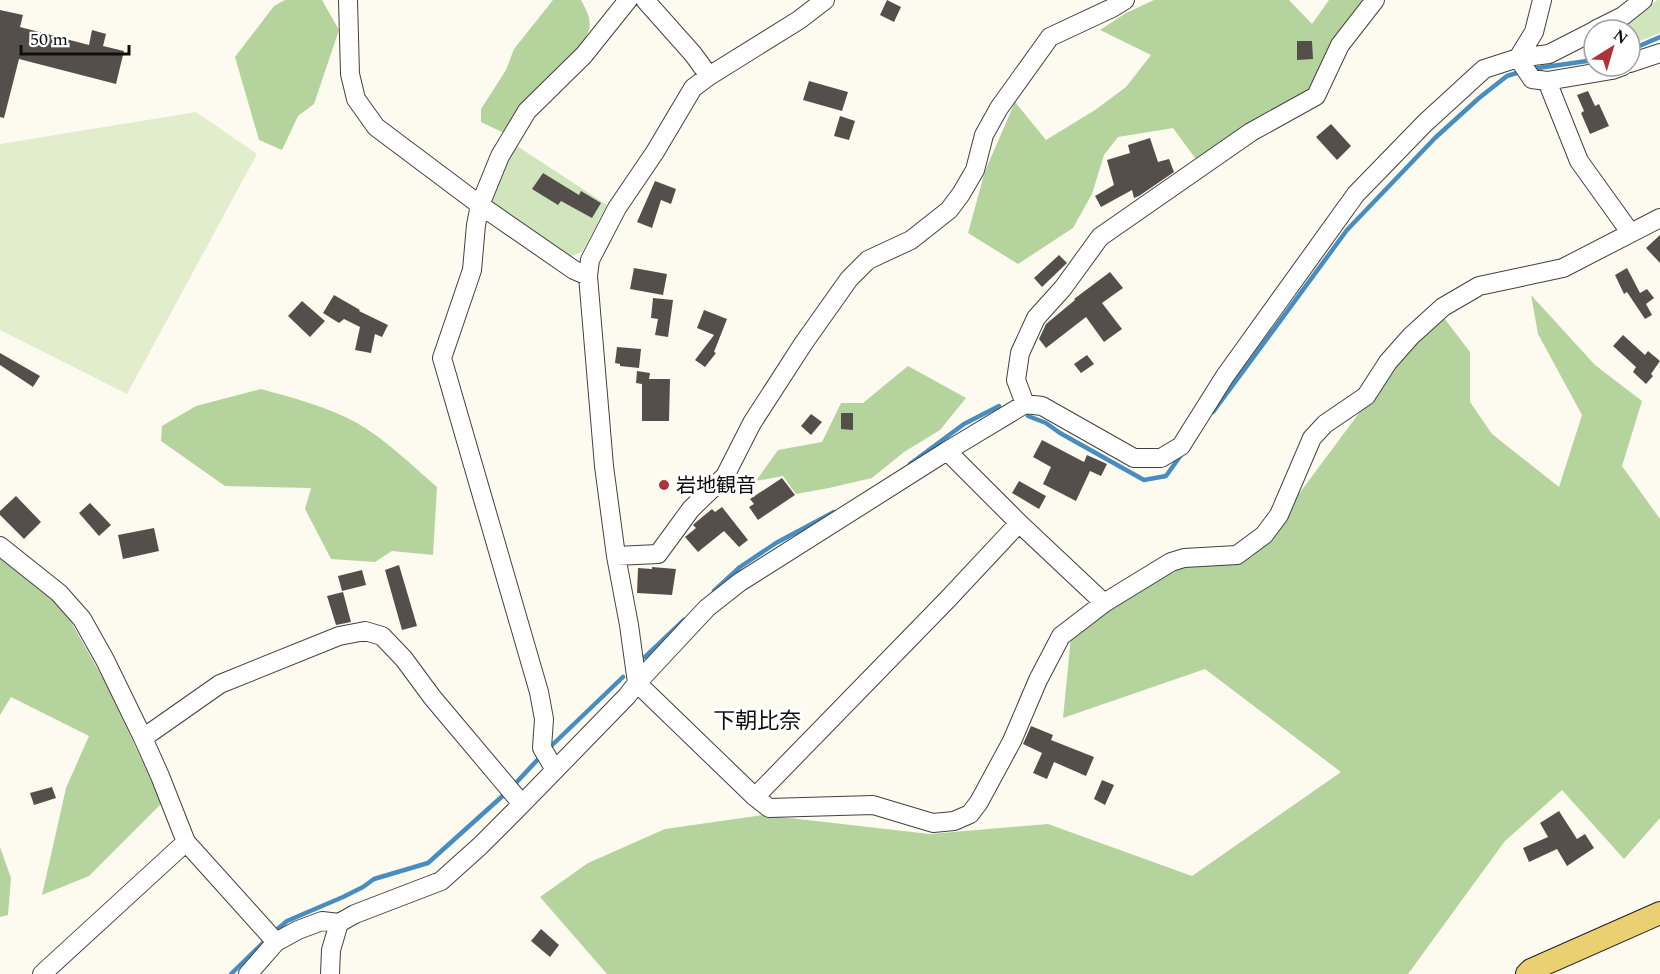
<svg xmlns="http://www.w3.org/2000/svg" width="1660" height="974" viewBox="0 0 1660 974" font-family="Spectral,'Noto Sans JP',serif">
<rect width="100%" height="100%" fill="#fdfbf0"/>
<path fill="#d1e5bc" d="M1657,0H1660V33L1630,45V30H1611L1641,13Z
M514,144L607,205L582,252L571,256L498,211L489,201Z"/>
<path fill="#b5d49d" d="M285,0H322L339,30L314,104L298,116L282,150L259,140L235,57L274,6Z
M553,0H581C593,22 593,28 579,48L504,133L481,122V109L506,70L514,49Z
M1154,0H1289L1312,24L1329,0H1365L1319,83L1240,133L1198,162L1173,128L1118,137L1104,155L1092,194L1073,228L1018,264L968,233L985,171L1015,102L1046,140L1095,110L1126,87L1151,55L1100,30L1126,13Z
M1531,295L1595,365L1642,401L1622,466L1660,519V818L1624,859L1562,790L1505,841L1408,974H607L540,897L588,863L665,829L763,815L930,834L1048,824L1192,876L1341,772L1205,669L1063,718L1071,637L1131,594L1187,565L1252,557L1397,362L1441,314L1470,352V402L1492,434L1559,487L1582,415L1538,334Z
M908,366L966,398L940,430L904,452L872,478L829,488L796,494L783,476L756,481L778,450L822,442L841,403H863Z
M261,389C294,398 328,407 357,423C385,439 413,466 437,487L433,555L392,551L375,562L331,559L305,509L311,488L225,486L161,441L162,426L196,406Z
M0,555L65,611L105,682L162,803L89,876L42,895L66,788L89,736L11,697L0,715Z
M0,847L11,878L8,915L0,917Z"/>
<path fill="#e1edcd" d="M196,112L257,154L127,394L0,330V144Z"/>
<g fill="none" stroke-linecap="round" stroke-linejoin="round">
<path stroke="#478dc0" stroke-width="4.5" d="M1630,50L1660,37
M1531,69L1594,60
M1213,412L1347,230L1435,138L1479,98L1507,76L1520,72
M1028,416L1046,423L1060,433L1144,480L1166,476L1181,455
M910,464L964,424L999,406
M714,591L740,567L776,543L834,512
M645,657L684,620
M548,749L623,677
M513,786L542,755
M274,932L287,921L343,897L363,887L374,879L428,863L507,792
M231,974L268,938"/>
</g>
<path fill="#554f4b" d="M887,0L901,7L894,22L880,15Z
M0,10L23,15L20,27L89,45L92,30L106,34L103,46L124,51L116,84L19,59L4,118L0,117Z
M1297,41H1312L1313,59L1297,60Z
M809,81L848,92L842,111L803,100Z
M1588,91L1595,106L1599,104L1609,126L1590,134L1581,113L1584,111L1577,95Z
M840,116L855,121L849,140L834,136Z
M1331,124L1351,146L1337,160L1316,137Z
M1150,138L1158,162L1169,159L1174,172L1139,196L1134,198L1132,190L1101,207L1095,196L1114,185L1107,160L1130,153L1128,145Z
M543,173L579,195L581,191L601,203L592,218L561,201L558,205L532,189Z
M655,181L676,189L671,204L661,200L652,228L637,222Z
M1660,235V263L1646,248Z
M1059,255L1067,263L1042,287L1034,278Z
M634,268L667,274L663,295L630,289Z
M1627,268L1640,293L1647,289L1654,298L1646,304L1652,315L1645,319L1627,292L1624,294L1615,275Z
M1110,272L1123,288L1102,303L1122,329L1104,342L1086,317L1046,348L1039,339L1046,324L1075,300L1074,299Z
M334,295L360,310L359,311L388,325L382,337L375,334L371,353L355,350L360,327L344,319L339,323L323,313Z
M653,298L673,300L668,337L655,335L658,319L651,318Z
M302,301L325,321L310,337L288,316Z
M704,310L727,319L714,352L716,353L705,367L695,360L714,335L697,328Z
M1623,335L1645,355L1648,351L1660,361L1651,374L1653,376L1646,384L1633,372L1636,367L1613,346Z
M617,347L641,349L639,368L620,366V364L615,363Z
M0,353L40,376L33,387L0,365Z
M1087,355L1094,364L1081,373L1074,364Z
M637,371L650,373L649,379H670L669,421H642V384L636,383Z
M841,413H853V430L841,429Z
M811,414L822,422L811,435L801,426Z
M1042,440L1084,462L1087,455L1107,464L1101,476L1090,471L1076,501L1043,484L1051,467L1033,457Z
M782,478L795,495L758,520L749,507L754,504L750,499Z
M1019,481L1046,496L1039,509L1012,493Z
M16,496L41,522L24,539L0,515V511Z
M90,503L111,525L99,536L79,513Z
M722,507L748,540L739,547L724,531L698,552L685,537L696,528L693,525L695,523L712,509L715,512Z
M154,528L159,551L123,559L118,535Z
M399,565L417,626L402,630L385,570Z
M652,567L676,569L672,595L637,593L638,568L652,569Z
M362,570L366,585L342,591L338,576Z
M343,592L351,622L336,625L327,596Z
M1031,726L1053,735L1051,740L1094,757L1086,776L1054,762L1047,779L1033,773L1042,753L1023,744Z
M1102,780L1114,785L1105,805L1094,799Z
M52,787L56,798L34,805L30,793Z
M1559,811L1577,839L1585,834L1594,848L1567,866L1557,849L1529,862L1523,848L1548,837L1540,823Z
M541,929L559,945L550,957L531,941Z"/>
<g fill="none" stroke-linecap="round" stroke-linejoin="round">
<g stroke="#414141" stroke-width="20">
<path id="minor" d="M348,0L350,74L356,99L376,127L480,205L574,270L588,276
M645,0L693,54L709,76
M1595,30L1623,16L1643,0
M1594,31L1549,54L1518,58L1484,69L1425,123L1356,194L1225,376L1181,446L1161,458H1134L1042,406L1025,404L947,451L1019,523L1104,603L1171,562L1184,558L1237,555L1264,535L1279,515L1312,438L1325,424L1366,396L1388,362L1411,336L1443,307L1479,286L1563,268L1660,218
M1518,58L1532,79L1547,81L1612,70L1623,66
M1518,58L1534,32L1542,0
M1630,63L1660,53
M1547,81L1579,161L1630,232
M1025,404L1016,380L1020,353L1036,318L1063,288L1100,237L1251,132L1316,96L1340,45L1375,0
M947,451L740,582L707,608L637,683L755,797L947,600L1019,523
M0,546L59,593L82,619L105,660L143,738L160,776L186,842L42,974
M616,556L658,554L691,509L725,476L752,423L803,344L849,279L868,260L911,240L949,210L961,194L975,170L984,135L999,108L1050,37L1112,8L1125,0
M143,738L220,684L339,636L365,631L382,636L404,659L432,697L522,804
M555,770L542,748L544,719L539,692L442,358L472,270L476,225L480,205L500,156L527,111L584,55L628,0
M755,797L769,808L873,805L933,823L954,821L970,814L979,802L1012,741L1038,680L1061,636L1104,603
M186,842L276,942
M248,974L276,942L298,930L322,921L339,923L355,914L441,881L480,846L522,804L627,696L637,683L629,625L616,556L604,466L588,276L590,260L617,208L655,152L693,88L709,76L799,20L825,0
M330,974L331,950L339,923"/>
</g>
<g stroke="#1f1f1f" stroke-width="24">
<path id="major" d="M1527,974L1531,970L1660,913"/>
</g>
<use href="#minor" stroke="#fff" stroke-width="18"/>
<use href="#major" stroke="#ebd072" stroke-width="22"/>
</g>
<circle fill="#b03337" stroke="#fff" stroke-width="2" cx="664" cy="485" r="6"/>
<g text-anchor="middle" stroke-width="6" stroke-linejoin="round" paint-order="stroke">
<g font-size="20" fill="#0e0e0e" stroke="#fff" text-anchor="start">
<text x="676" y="492">岩地観音</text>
</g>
<g font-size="22" fill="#0e0e0e" stroke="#fff">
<text x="757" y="728">下朝比奈</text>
</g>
</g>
<g transform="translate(1612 48) rotate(37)"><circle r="28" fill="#ffffff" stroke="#9f9f9f" stroke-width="1.5"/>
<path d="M0-4.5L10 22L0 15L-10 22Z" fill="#b03337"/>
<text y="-9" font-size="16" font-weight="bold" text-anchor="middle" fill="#0e0e0e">N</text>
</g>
<path d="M21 45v9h108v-9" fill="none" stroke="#0e0e0e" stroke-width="3"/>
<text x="30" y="45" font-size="18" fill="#0e0e0e" stroke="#ffffff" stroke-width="4.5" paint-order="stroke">50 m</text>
</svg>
